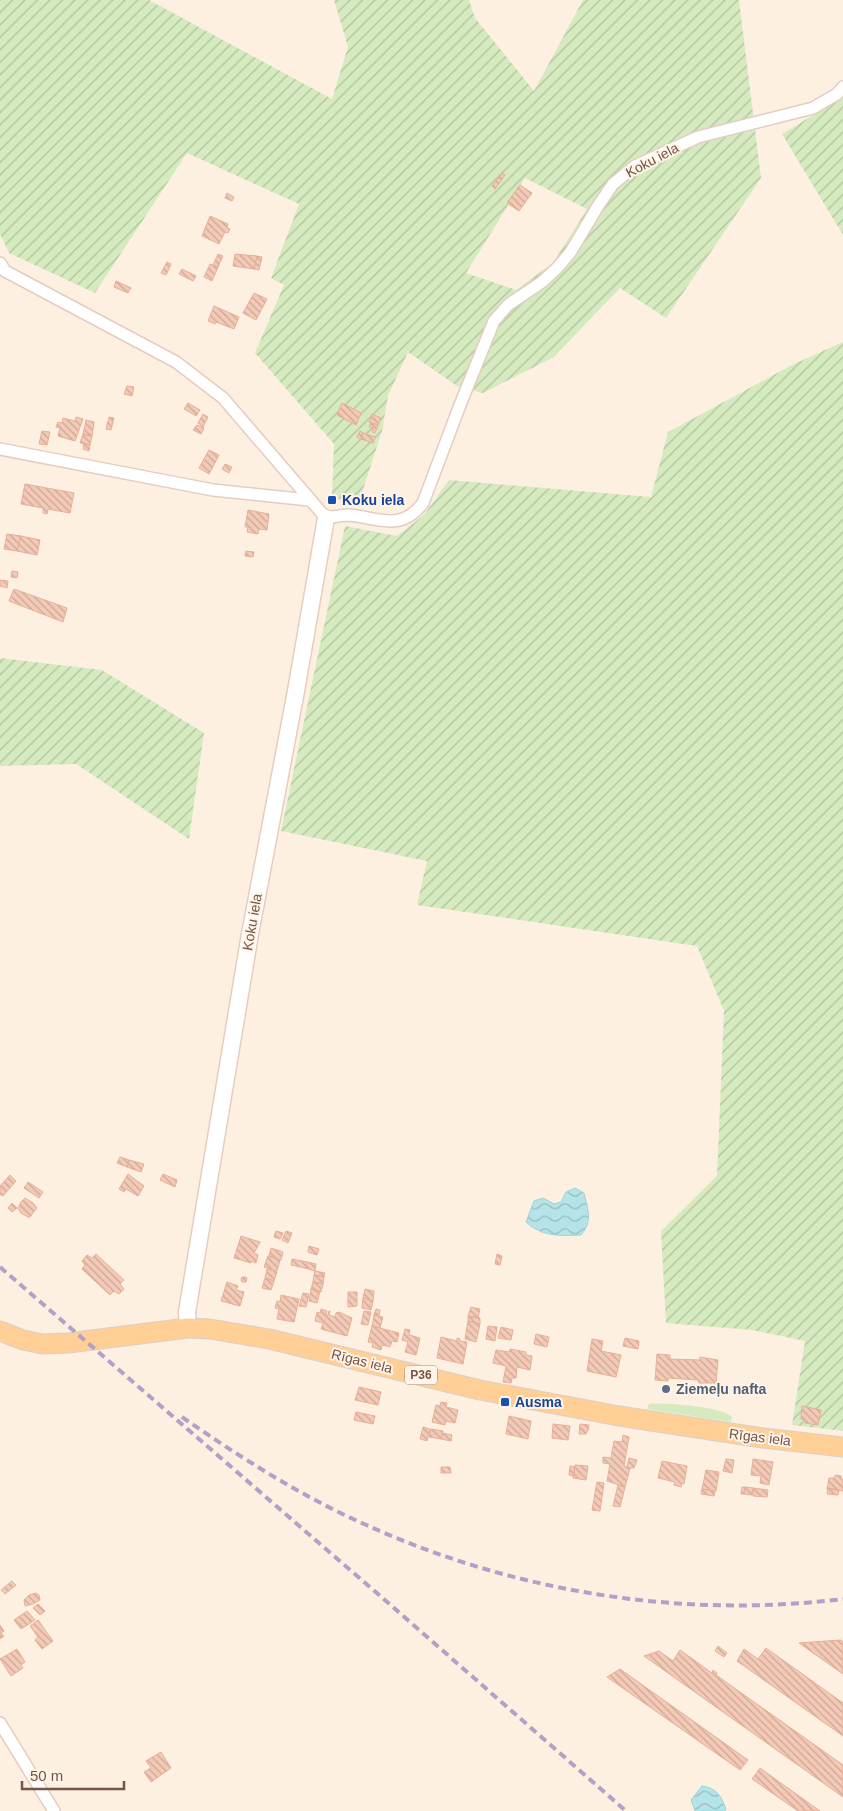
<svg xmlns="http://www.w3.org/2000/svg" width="843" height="1811" viewBox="0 0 843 1811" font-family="Arial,sans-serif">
<defs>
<pattern id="garden-furrows" width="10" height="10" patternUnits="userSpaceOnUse" patternTransform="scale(1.25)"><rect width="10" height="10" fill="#d5ebbf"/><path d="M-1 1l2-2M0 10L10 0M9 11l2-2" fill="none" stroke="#b1c19d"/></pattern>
<pattern id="water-waves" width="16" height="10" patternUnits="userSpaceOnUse" patternTransform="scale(1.25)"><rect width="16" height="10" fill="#b5e4e8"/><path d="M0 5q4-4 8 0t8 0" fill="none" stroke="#98bbbe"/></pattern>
<pattern id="building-back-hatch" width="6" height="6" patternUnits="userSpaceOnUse" patternTransform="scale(1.25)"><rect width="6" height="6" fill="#f4cab7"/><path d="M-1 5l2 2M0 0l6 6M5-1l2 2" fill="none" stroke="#caa797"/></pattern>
</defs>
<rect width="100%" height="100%" fill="#fdf0e1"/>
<path fill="#d5ebbf" d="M649,1404C664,1402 723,1407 732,1417L731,1422L647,1409Z"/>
<path fill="url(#garden-furrows)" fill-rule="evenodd" d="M0,0H149L332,99L348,47L334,0H469L475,18L534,91L583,0H739L761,178L666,318L620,288L554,357L483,393L457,386L408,352L388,396L382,431L358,505L332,497L334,444L255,353L284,285L271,278L299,204L187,153L95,293L9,253L0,234ZM525,178L587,209L553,263L516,290L466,273Z
M843,97V235L782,134Z
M843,342V1431L792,1425L805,1341L752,1330L666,1323L661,1231L717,1176L724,1011L697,946L417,905L427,861L281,831L345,526L397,536L424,515L449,480L651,497L668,432L794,364Z
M0,658L102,670L204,733L189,839L76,764L0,766Z"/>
<path fill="url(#water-waves)" stroke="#9bd5da" d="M575,1188L584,1193C588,1210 593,1221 581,1235C561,1236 542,1237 526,1222L534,1201L543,1198L554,1204L561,1202L566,1192Z
M702,1786C717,1788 721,1796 726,1809L725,1811H695L691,1800Z"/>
<path fill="url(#building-back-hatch)" stroke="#e7af97" d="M502,173L505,175L495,189L492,186Z
M520,185L532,193L519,211L507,203Z
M227,193L234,197L232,201L225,198Z
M210,216L228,224L227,228L230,229L228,233L225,232L219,244L202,236Z
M218,254L223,256L218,267L213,265Z
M235,254L257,256L254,269L233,266Z
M257,256L262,257L259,270L254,269Z
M167,262L171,264L166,275L161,273Z
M210,264L218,267L212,281L204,277Z
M182,269L196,276L193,281L179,274Z
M116,281L131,288L128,293L114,287Z
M254,293L267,299L256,320L243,313Z
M214,306L239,317L234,329L216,322L215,324L208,321Z
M127,386L134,387L132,396L124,394Z
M188,403L200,410L196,416L184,409Z
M342,403L361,413L356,425L337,415Z
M203,414L208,417L203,427L198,423Z
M372,414L381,418L378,425L369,422Z
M76,417L83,419L75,441L58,436L60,428L56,427L58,422L62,423L63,418L75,421Z
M109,417L114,418L111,430L106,429Z
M86,420L94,422L92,436L83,434Z
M371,423L378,425L375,433L372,432L373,428L369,427Z
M197,425L204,428L201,434L193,430Z
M42,431L50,432L47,445L39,444Z
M360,431L363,433L361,439L357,437Z
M363,433L375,437L373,443L361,439Z
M83,434L92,436L90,445L80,443Z
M84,443L90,445L89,451L83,449Z
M209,450L219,455L209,474L199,468Z
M225,464L232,467L229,473L222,469Z
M25,484L74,493L70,513L48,509L47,514L43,513V508L21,504Z
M248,510L269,514L267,530L259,529L258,534L247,532L248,527H245Z
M7,534L21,536L17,551L4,549Z
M21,536L40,540L37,555L17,551Z
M246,551L254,552L253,557L245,556Z
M12,571L18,572L17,578L11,577Z
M0,580L8,581L7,588L0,586Z
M14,589L67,608L63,622L9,601Z
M120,1157L129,1160L127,1167L117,1163Z
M129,1160L144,1164L141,1172L127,1167Z
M128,1174L144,1186L138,1196L126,1189L124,1192L119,1189Z
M163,1174L177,1180L175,1187L160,1180Z
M10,1175L16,1181L3,1196L0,1194V1186Z
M28,1182L43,1192L39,1198L24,1188Z
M25,1198L33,1203L37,1208L30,1217H28L21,1213L18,1208L21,1202Z
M12,1203L17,1208L12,1212L8,1208Z
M276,1231L283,1233L280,1239L274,1237Z
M286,1231L292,1233L288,1243L282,1240Z
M241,1236L260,1242L254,1253L258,1255L256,1263L251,1261V1263L234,1258Z
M309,1246L319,1249L317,1255L308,1252Z
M271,1248L283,1252L281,1260L269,1256Z
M96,1254L124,1280L120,1284L124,1289L119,1294L114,1291L110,1295L82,1269L85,1265L82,1261L87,1255L92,1258Z
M497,1254L502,1256L500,1265L495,1264Z
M268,1256L280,1260L277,1271L264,1267Z
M292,1259L307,1262L305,1268L291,1265Z
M307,1262L316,1264L315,1271L305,1268Z
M267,1269L277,1272L274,1281L265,1278Z
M315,1271L325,1273L324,1277L314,1275Z
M314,1275L324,1277L323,1284L313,1282Z
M242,1277H246L247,1279L246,1282H242L241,1280Z
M265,1278L274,1281L271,1290L262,1288Z
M227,1282L238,1286L236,1290L244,1292L240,1306L221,1301Z
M313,1282L323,1284L321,1292L311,1289Z
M311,1289L320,1291L317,1303L309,1301Z
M365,1289L374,1291L373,1301L363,1298Z
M348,1292H357V1306L348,1307Z
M303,1293L309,1294L306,1307L299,1306Z
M281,1295L299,1299L294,1322L277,1319L279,1309L275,1308L277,1301L280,1302Z
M363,1298L373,1301L371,1310L362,1308Z
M471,1307L480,1309L478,1318L468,1316Z
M321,1309L327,1311L326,1315H328L329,1311H330L329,1315L335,1317L336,1313L339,1312L352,1318L347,1336L321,1329L323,1323L315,1321L317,1312L320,1313Z
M376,1309L380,1310L379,1316L374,1315Z
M364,1311L371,1312L368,1325L361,1324Z
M374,1315L383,1317L380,1328L372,1326Z
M468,1316L480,1318V1324L468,1321Z
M468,1321L480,1324L476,1342L465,1339Z
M372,1326L399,1333L397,1342L392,1341L390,1347L382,1345L381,1350L372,1347L373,1343L368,1342Z
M488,1326L497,1327L495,1341L486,1339Z
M501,1327L513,1330L511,1340L498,1338Z
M405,1329L410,1330L409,1335L420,1338L416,1355L405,1352L408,1342L402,1340Z
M536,1334L549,1337L547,1347L534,1344Z
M441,1337L457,1341V1338L460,1339V1341L467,1342L463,1364L437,1358Z
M625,1338L639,1341L638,1349L623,1346Z
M592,1339L603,1341L601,1351L621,1355L616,1377L587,1371Z
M510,1349L526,1352V1355L532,1356L530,1370L517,1367L516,1378H512L511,1383L503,1382L506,1366L493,1363L496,1350L509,1352Z
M657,1354L670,1355V1359L700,1360V1357L718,1360L716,1383H699L698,1380L668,1378V1381L655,1380Z
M359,1387L381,1392L378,1405L355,1400Z
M441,1402L447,1403L446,1407L458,1410L455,1423L446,1421L445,1425L432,1422L436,1405L440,1406Z
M802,1406L821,1410L818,1425L805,1423L806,1420L801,1419Z
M356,1412L375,1416L373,1424L354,1420Z
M509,1416L531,1421L528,1439L506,1434Z
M553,1424L570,1426L568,1440L552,1438Z
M580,1424L589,1425L588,1431H587L586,1434H579Z
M423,1427L430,1429L427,1441L420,1439Z
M431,1429L443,1431L441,1439L429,1437Z
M443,1433L452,1435L451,1441L441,1439Z
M623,1435L629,1437L624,1466L627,1467L629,1458L637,1460L634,1468H630L625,1487L607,1481L610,1464L603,1463V1457L611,1458L614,1441L622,1442Z
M726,1459L734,1460L732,1473L723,1471Z
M753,1459L773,1462L769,1485L760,1483L761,1476L751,1475Z
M662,1461L687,1466L684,1484L682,1483L681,1487L674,1485L675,1482L658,1478Z
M575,1465L588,1466L586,1480L573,1478Z
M570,1466L575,1467L574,1476L569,1475Z
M441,1467H450L451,1473H441Z
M706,1470L719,1472L716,1491L702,1489Z
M835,1475L841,1476V1479H843V1491L827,1489L829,1478H835Z
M597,1482L604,1483L600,1511L592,1510Z
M618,1485L625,1487L620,1507L613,1506Z
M742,1487H745L744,1494H741Z
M745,1487L753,1488L752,1495L744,1494Z
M753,1488L768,1490L767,1497L753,1496Z
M828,1488L839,1490L838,1495L827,1494Z
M702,1489L715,1491L714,1496L701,1494Z
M12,1581L16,1585L5,1594L1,1590Z
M36,1593L39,1595L40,1600L33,1604L25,1606L24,1600L29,1595Z
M38,1604L45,1611L40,1615L33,1608Z
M27,1611L35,1620L21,1629L14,1620Z
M38,1620L53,1641L42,1649L35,1640L38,1637L30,1626Z
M0,1625L4,1631L1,1633L4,1636L0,1639Z
M841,1640L843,1642V1674L799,1643Z
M718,1646L727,1653L724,1657L715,1651Z
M766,1648L843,1703V1736L737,1661L744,1649L758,1659Z
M17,1649L25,1662L21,1665L23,1668L11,1676L0,1659Z
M680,1650L712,1673L713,1670L717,1673L716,1675L843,1765V1797L644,1656L659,1651L673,1661Z
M620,1669L748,1760L740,1770L607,1677Z
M161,1752L171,1768L151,1782L144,1772L151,1768L146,1761Z
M760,1768L820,1811H798L752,1779Z"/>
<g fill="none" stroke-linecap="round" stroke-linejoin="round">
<g stroke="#e4cdc0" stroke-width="14">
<path id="street" d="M0,263L5,271L176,362L223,398L326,518C333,517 342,515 350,515C379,518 401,532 423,503L460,405L494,321L508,305L542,282L557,268L570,253L598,206L613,184L635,166L698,137L813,108L837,94L843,87
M0,449L213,490L309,500
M0,1723L54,1811"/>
</g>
<g stroke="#e9cdbc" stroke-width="19">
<path id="secondary" d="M188,1328L187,1312L250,934L296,691L326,518"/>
</g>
<g stroke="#d9cfcb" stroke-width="21">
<path id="primary" d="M0,1331L23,1340L43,1344L68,1343L188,1328L210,1329L269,1339L480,1390L619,1416L763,1438L843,1447"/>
</g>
<use href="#street" stroke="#fff" stroke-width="11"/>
<use href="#secondary" stroke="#fff" stroke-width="16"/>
<use href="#primary" stroke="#ffcf96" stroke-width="19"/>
<path stroke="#b1a0c7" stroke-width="4" stroke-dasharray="8 5" stroke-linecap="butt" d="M0,1267L378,1594L626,1811
M182,1417C240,1457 299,1495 364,1524C513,1592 681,1619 843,1599"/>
</g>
<g fill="#1a4fb4" stroke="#fff4e8" stroke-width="2">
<rect x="327" y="495" width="10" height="10" rx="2.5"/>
<rect x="500" y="1397" width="10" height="10" rx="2.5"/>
</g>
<circle fill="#5c6f8a" stroke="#fff4e8" stroke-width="2" cx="666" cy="1389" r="5"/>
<g text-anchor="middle" stroke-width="4" stroke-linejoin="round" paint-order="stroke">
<rect fill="#fff4e8" stroke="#9f8477" stroke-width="1" x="405" y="1365.5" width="32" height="19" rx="4"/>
<g font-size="12" font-weight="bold" fill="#765447">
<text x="421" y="1379">P36</text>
</g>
<g font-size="14" fill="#765447" stroke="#fff4e8">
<text transform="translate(652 160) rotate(-28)" y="5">Koku iela</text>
<text transform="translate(252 922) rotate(-80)" y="5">Koku iela</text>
<text transform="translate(362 1361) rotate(14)" y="5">Rīgas iela</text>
<text transform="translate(760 1437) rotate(7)" y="5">Rīgas iela</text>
</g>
<g font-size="14" font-weight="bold" fill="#164399" stroke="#fff4e8" text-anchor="start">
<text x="342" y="505">Koku iela</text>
<text x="515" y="1407">Ausma</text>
</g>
<g font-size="14" font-weight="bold" fill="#4e5e75" stroke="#fff4e8" text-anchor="start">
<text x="676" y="1394">Ziemeļu nafta</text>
</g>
</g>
<path d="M22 1781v8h102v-8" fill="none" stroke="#765447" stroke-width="2.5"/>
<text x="30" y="1781" font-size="15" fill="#765447" stroke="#fff4e8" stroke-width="4" paint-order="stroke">50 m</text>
</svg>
